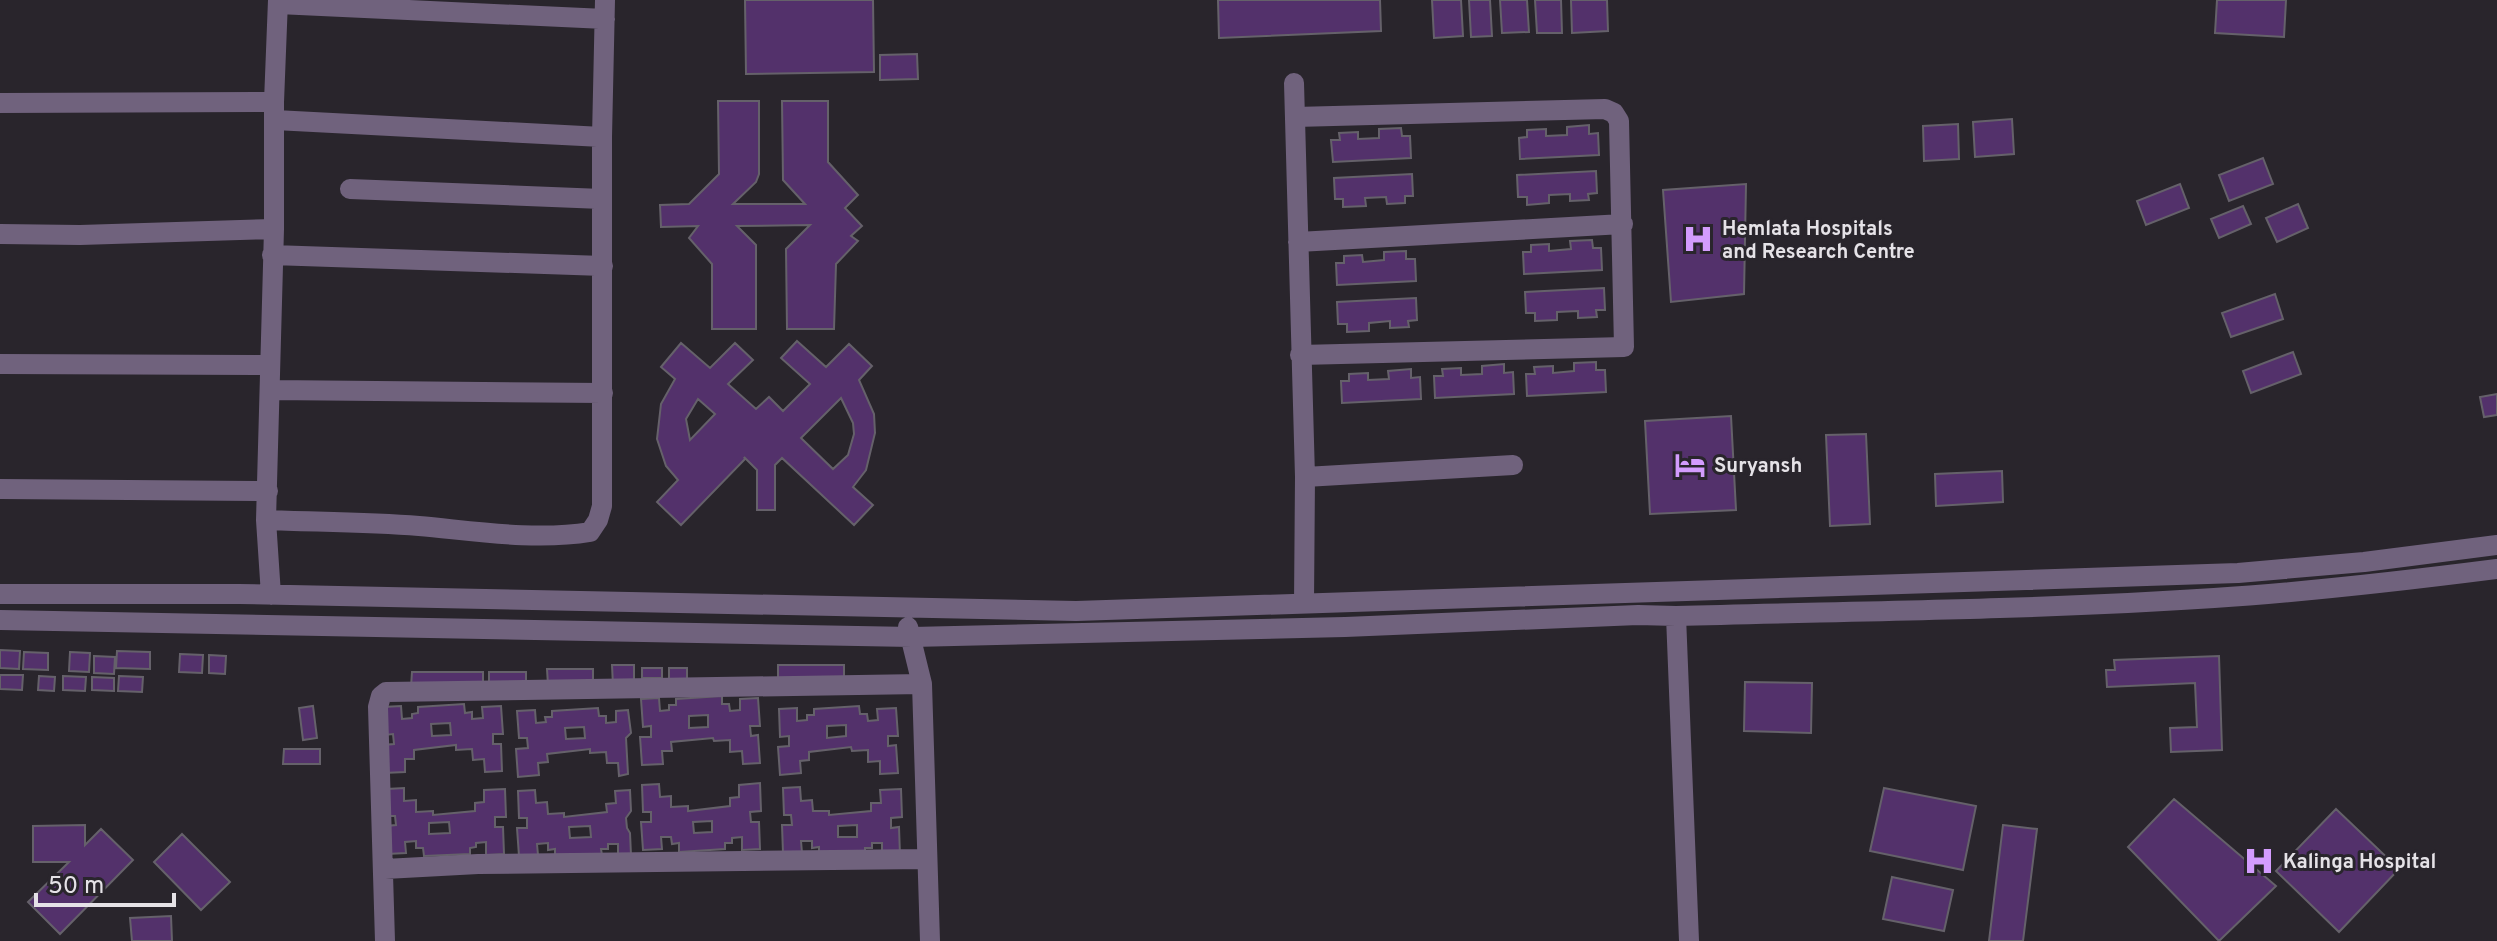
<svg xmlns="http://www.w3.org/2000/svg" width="2497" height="941" viewBox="0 0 2497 941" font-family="Overpass,sans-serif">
<rect width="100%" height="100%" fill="#29252c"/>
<path fill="#53316b" stroke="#65616a" stroke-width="2" fill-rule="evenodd" d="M745,0H873L874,72L746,74Z
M1218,0H1380L1381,31L1219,38Z
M1432,0H1461L1463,36L1434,38Z
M1469,0H1490L1492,36L1471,37Z
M1500,0H1527L1529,32L1502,33Z
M1535,0H1561L1562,33H1537Z
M1571,0H1607L1608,31L1572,33Z
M2217,0H2286L2284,37L2215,33Z
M917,54L918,79L880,80V55Z
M718,101H759V174L756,182L733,204H805L783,180L782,101H828V162L858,195L845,208L862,226L851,236L858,241L836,264L834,329H787L786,249L810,225L737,226L756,245V329H712V264L689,238L698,226L661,227L660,205L689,204L719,174Z
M2012,119L2014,154L1975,157L1973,122Z
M1958,124L1959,159L1924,161L1923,126Z
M1589,125V134L1598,133L1599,155L1520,159L1519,138L1527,137V130L1546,129V136L1567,135V127Z
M1401,128L1402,136H1410L1411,158L1333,162L1331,140H1340L1339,133L1358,132V139L1379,138V129Z
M2263,158L2273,184L2229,201L2219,175Z
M1596,171L1597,193L1588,194L1589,200L1570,201V194L1549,195V203L1527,205V197H1518L1517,175Z
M1412,174L1413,196H1405V203L1387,204L1386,197L1365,198L1366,206L1343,207V199H1335L1334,178Z
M1746,184L1744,294L1671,302L1663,190Z
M2180,184L2189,208L2146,225L2137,201Z
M2298,204L2308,228L2277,242L2266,218Z
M2243,206L2251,224L2219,238L2211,219Z
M1592,240L1593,248H1601L1602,270L1524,274L1523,252H1531V245L1549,244V251L1571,249L1570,241Z
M1406,251V259H1415L1416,281L1337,285L1336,263H1344V256L1362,255L1363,262L1384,260V252Z
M1604,288L1605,310H1596L1597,317L1578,318V311L1557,312V320L1535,321V313H1526L1525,292Z
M2275,294L2283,319L2231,337L2222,313Z
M1416,298L1417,320L1408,321L1409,327L1390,328V321L1369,323V331L1347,332V324H1338L1337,302Z
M797,341L826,367L849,344L872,366L859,380L874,414L875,433L866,470L853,487L873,505L854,525L782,458L775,465V510H757V470L744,457L745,459L681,525L657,502L678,480L666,466L657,439L661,404L675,379L661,367L681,343L710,368L735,343L753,360L728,384L756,409L769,397L783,411L810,384L781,358ZM841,398L853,423L854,434L848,455L833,469L801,438ZM698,399L715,414L690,440L686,419Z
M2293,352L2301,374L2251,393L2243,371Z
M1596,362V370H1605L1606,392L1527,396L1526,374H1535L1534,367L1553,366V373L1574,371V363Z
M1504,364V373L1513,372L1514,394L1435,398L1434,376H1443L1442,369L1461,368V375L1482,374V366Z
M1411,369V378L1420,377L1421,399L1342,403L1341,381H1349V374L1368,373V380L1389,379L1388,371Z
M2497,394V415L2484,417L2480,397Z
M1731,416L1736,510L1650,514L1645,421Z
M1866,434L1870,524L1830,526L1826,435Z
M2002,471L2003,502L1936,506L1935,474Z
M0,650L20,651L19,669L0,668Z
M117,651L150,652V669L116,668Z
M24,652L48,653V670L23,669Z
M70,652L90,653L89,672L69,671Z
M180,654L203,655L202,673L179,672Z
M209,655L226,656L225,674L209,673Z
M94,656L115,657L114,674L94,673Z
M2219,656L2222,750L2171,752L2170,728L2197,727L2195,683L2107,687L2106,670H2115L2114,660Z
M612,665H634V685L613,686Z
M778,665H844V677L778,678Z
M642,668H662V678H642Z
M669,668H687V684H669Z
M547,669H593V684L548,685Z
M412,672H483V687H411Z
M489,672H526V687H489Z
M0,675H23L22,690L0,689Z
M39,676L55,677L54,691L38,690Z
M63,676L86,677L85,691L63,690Z
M119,676L143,677L142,692L118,691Z
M92,677L114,678V691L92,690Z
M1745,682L1812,683L1811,733L1744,731Z
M722,696V704H729L730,711L740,710V699L758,698L760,726H750L751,736L758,735L760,763L743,764L742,751L730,752V740L714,741L713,738L671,742L672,751H662L663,764L642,765L640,737H651V726L643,727L641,699L659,698L660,711L669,710V705H676V699ZM708,715V727L689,728V716Z
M464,704L465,713L472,712V719L483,718L482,707L501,706L503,734H493V744H501L502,771L485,772L484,759L473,760L472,749L456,750V745L414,750V759H405V772L384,773L383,745L394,744L393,734L385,735L383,707L401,706L402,719L412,718V714L418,713V707ZM450,723L451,735L432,736L431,724Z
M313,706L317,738L303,740L299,708Z
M859,706L860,714H867L868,721L878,720L877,709L896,708L898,736H888V746L896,745L898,773L880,774V761L868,762V750L852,751L851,747L809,752V760L800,761L801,773L780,775L778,747L789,746V736L780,737L779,709L797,708V721L807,720V715H814V709ZM846,725V736L827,738V726Z
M598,708L599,716H606V723L616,722V711L628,710L631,733L626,738L628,774L619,776L618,763H607L606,752L590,753V749L547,754L548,762L538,763L539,775L518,777L516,749L528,748L527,738H519L517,711L535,710L536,723L546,722L545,717H552V711ZM584,727L585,738L566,739L565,728Z
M284,749H320V764H283Z
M760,783L761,811L750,812L751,822H759L760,849L742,850V837L732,838V843H725V849L679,852V843L672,844L671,837H661L662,849L643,850L641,822H651V812H643L642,785L659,784L660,797L671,796V807L688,806V811L730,806V798L739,797V785ZM712,821V832L694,833L693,822Z
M800,787L801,801L812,800L813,811H829V815L871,811V803H881L880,790L901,789L902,817L891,818V828L899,827L900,855L882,856V843H872V848H865V854L819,856V847L812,848V841H801L802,853H783L782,825H792L791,815H784L783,788ZM857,825V837H838V826Z
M404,788V801L416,800V812L433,811V815L475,811V803L484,802V790L505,789L506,817H495V827H503L504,854L486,855V842L476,843V847L470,848V854L424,856L423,848H416V841L405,842L406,853L387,854L386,826L396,825L395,816H388L387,789ZM449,822L450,833L429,834V823Z
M1884,788L1976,806L1963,870L1870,851Z
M535,790L536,803L547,802L548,814L564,813V817L607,812L606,804L616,803L615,791L630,790L631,811L626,818L627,828L630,833L631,855L618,856V844H608V849H601L602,855L555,858V849L548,850V843L537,844L538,855L519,856L517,828H527V818H519L518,791ZM590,826L591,837L570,838L569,827Z
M2174,799L2276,886L2219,941L2128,847Z
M2336,809L2399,869L2339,932L2276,871Z
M85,825V845L101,829L133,860L60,934L28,902L69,862H33V826Z
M2003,825L2037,829L2023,941H1989Z
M182,834L230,882L201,910L154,862Z
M1892,877L1953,890L1944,931L1883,919Z
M171,916L172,941H132L130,918Z"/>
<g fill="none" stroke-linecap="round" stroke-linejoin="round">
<path stroke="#70627d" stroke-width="20" d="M278,4L605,19
M1294,83L1305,477L1304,603
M0,103L274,102
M1295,117L1605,109L1614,113L1619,121L1624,347L1300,355
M275,120L602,137
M350,189L602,199
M0,234L80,235L274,229
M1298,242L1623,224
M272,255L603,266
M0,364L270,365
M271,390L603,393
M1305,477L1513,465
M0,489L268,491
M266,520C317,522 368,522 419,526C475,531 535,541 590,532L598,520L602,506V137L605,0
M0,594H239L1076,611L2238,573L2364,562L2497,545
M271,595L266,520L274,229V102L278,0
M1676,616L1689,941
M0,620L912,637L1345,627L1638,615L1676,616C1855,611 2035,610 2214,598C2309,592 2403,581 2497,569
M908,627L922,684L930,941
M385,869L478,864L926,859
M385,941L378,707L381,696L386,692L922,684"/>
</g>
<defs>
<g id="hospital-bare" transform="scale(2.4)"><path d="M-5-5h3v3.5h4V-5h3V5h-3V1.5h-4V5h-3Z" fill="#d39cfd" stroke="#29252c" stroke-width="2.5" paint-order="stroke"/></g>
<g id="hotel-bare" transform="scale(2.4)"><path d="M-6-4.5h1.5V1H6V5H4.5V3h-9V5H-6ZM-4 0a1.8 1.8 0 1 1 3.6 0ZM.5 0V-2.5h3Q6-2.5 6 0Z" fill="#d39cfd" stroke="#29252c" stroke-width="2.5" paint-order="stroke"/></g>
</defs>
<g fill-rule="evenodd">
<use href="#hospital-bare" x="1698" y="239"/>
<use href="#hotel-bare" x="1690" y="465"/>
<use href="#hospital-bare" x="2259" y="861"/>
</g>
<g text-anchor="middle" stroke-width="6" stroke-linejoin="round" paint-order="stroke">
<g font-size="20" font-weight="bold" fill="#e5e2e7" stroke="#29252c" text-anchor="start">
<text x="1722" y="235">Hemlata Hospitals<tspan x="1722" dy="23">and Research Centre</tspan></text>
<text x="1714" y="472">Suryansh</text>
<text x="2283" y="868">Kalinga Hospital</text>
</g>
</g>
<path d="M36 893v12h138v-12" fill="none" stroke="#e5e2e7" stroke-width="4"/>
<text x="48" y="893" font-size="24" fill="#e5e2e7" stroke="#29252c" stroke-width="6" paint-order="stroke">50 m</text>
</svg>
